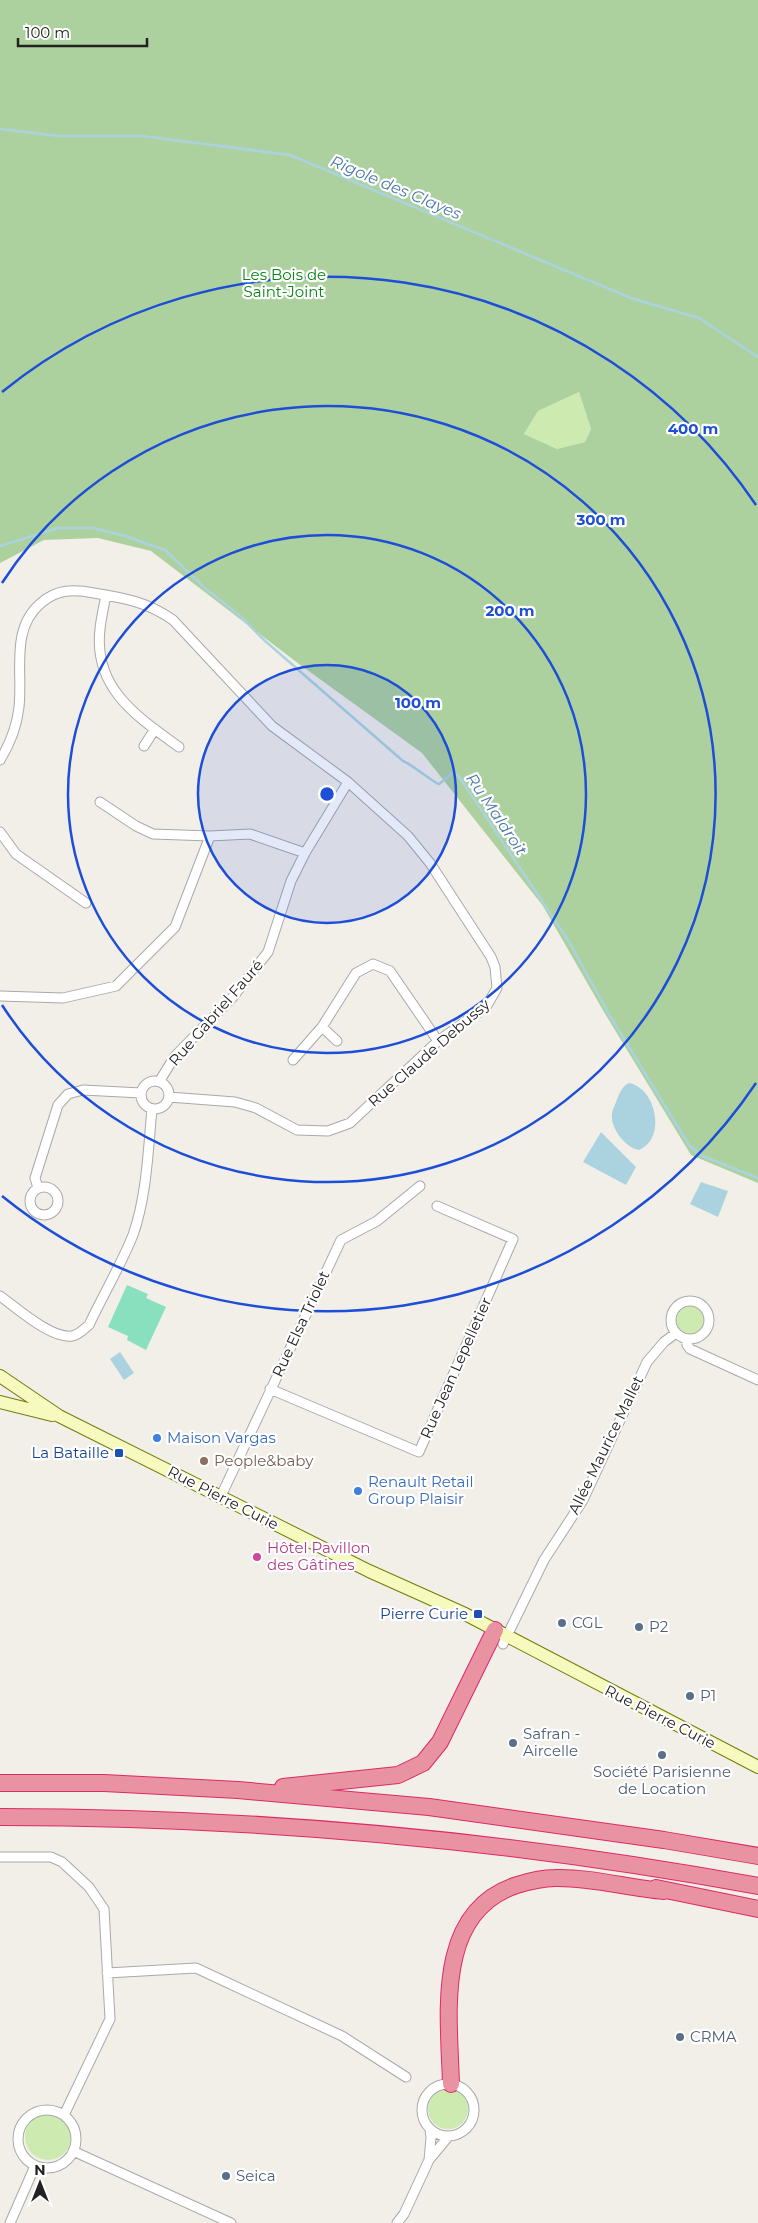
<svg xmlns="http://www.w3.org/2000/svg" width="758" height="2223" viewBox="0 0 758 2223" font-family="Montserrat,sans-serif">
<rect width="100%" height="100%" fill="#f2efe9"/>
<path fill="#cdebb0" d="M579,392L591,429L585,442L557,449L524,434L538,411Z
M676 1320a15 15 0 1 1 30 0a15 15 0 1 1-30 0Z
M428 2109a20 20 0 1 1 40 0a20 20 0 1 1-40 0Z
M25 2137a23 23 0 1 1 46 0a23 23 0 1 1-46 0Z"/>
<path fill="#add19e" fill-rule="evenodd" d="M0,0H758V1183L691,1155L604,1012L543,906L422,753L299,664L151,551L98,538L44,540L0,563ZM579,392L591,429L585,442L557,449L524,434L538,411Z"/>
<path fill="#88e0be" d="M127,1285L148,1294L146,1298L166,1307L146,1350L127,1340L128,1336L108,1327Z"/>
<path fill="#aad3df" d="M629,1083C656,1088 667,1138 639,1150C625,1148 610,1127 612,1114C612,1109 616,1104 617,1099C620,1093 622,1086 629,1083Z
M601,1132L636,1167L626,1185L583,1162Z
M701,1182L728,1191L718,1217L690,1204Z
M120,1352L134,1373L124,1380L110,1359Z"/>
<g fill="none" stroke-linecap="round" stroke-linejoin="round">
<path stroke="#aad3df" stroke-width="2.5" d="M0,129L59,136H142L290,155L631,298L699,318L758,357
M0,546L58,528H93L125,536L165,550L206,589L239,615L264,640L403,761C413,765 434,783 439,784L453,773L458,775L568,940L610,1016L689,1145L700,1155L758,1178"/>
<g stroke="#a9a9a9" stroke-width="11">
<path id="street" d="M106,595C104,606 101,618 100,629C93,689 138,717 179,747
M144,746L155,729
M0,760C10,744 17,725 19,707C23,672 10,629 41,603C57,589 74,589 94,593C124,598 148,602 173,620L272,726L348,782L408,836L430,863L491,957L495,967L497,988L486,1007L438,1041L350,1123L328,1131L297,1130L256,1108L235,1102L169,1097
M100,802L136,826L153,834L210,836L250,834L305,853
M0,832L16,854L86,903
M0,996L63,998L116,986L175,927L210,836
M322,1027L337,1041
M293,1060L322,1027L356,973L373,964L390,971L438,1041
M141 1095a14 14 0 1 1 28 0a14 14 0 1 1-28 0Z
M159,1082L175,1056L232,998L268,952L291,881L305,853L348,782
M30 1201a14 14 0 1 1 28 0a14 14 0 1 1-28 0Z
M38,1188L35,1178L58,1105L68,1094L83,1090L141,1093
M0,1296C17,1308 51,1339 72,1336C79,1335 84,1329 89,1325C103,1295 121,1265 133,1235C147,1195 148,1150 152,1109
M671 1320a19 19 0 1 1 38 0a19 19 0 1 1-38 0Z
M687,1339V1345L690,1349L758,1380
M270,1389L419,1452L513,1239L437,1206
M221,1496L341,1240L377,1221L420,1186
M503,1644L544,1560L583,1500L647,1362L664,1342L676,1333
M0,1857H51L62,1862L89,1887L104,1909L110,2019L64,2115
M107,1973L196,1968L342,2036L406,2077
M422 2110a26 26 0 1 1 52 0a26 26 0 1 1-52 0Z
M18 2139a29 29 0 1 1 58 0a29 29 0 1 1-58 0Z
M73,2151L231,2223
M429,2160L431,2138L430,2129
M10,2223L35,2166
M397,2223L404,2214L429,2160L448,2137"/>
</g>
<g stroke="#707d05" stroke-width="14">
<path id="secondary" d="M0,1376L59,1416L369,1571L465,1614L758,1767
M0,1402L52,1415"/>
</g>
<g stroke="#dc2a67" stroke-width="18">
<path id="highway" d="M0,1783H104L238,1790L429,1807L664,1840L758,1856
M283,1787L398,1775L423,1763L440,1742L495,1630
M0,1817C254,1817 508,1840 758,1886
M656,1888L758,1909
M451,2084C449,2014 434,1912 517,1885C530,1881 541,1878 555,1878C591,1877 628,1888 664,1891"/>
</g>
<use href="#street" stroke="#fff" stroke-width="9"/>
<use href="#secondary" stroke="#f7fabf" stroke-width="12"/>
<use href="#highway" stroke="#e892a2" stroke-width="16"/>
</g>
<circle cx="327" cy="794" r="129" fill="#1d4ed8" fill-opacity=".12"/>
<g fill="none" stroke="#1d4ed8" stroke-width="2.5">
<circle cx="327" cy="794" r="129"/>
<circle cx="327" cy="794" r="259"/>
<path d="M2 583A388 388 0 1 1 2 1005"/>
<path d="M756 1083A517 517 0 0 1 2 1196M2 392A517 517 0 0 1 756 505"/>
</g>
<g fill="#3f7fe0" stroke="#fff" stroke-width="2">
<circle cx="157" cy="1438" r="5"/>
<circle cx="358" cy="1491" r="5"/>
</g>
<g fill="#1a4fb4" stroke="#fff" stroke-width="2">
<rect x="114" y="1448" width="10" height="10" rx="2.5"/>
<rect x="473" y="1609" width="10" height="10" rx="2.5"/>
</g>
<circle fill="#8d6e63" stroke="#fff" stroke-width="2" cx="204" cy="1461" r="5"/>
<circle fill="#d1479c" stroke="#fff" stroke-width="2" cx="257" cy="1557" r="5"/>
<g fill="#5c6f8a" stroke="#fff" stroke-width="2">
<circle cx="562" cy="1623" r="5"/>
<circle cx="639" cy="1627" r="5"/>
<circle cx="690" cy="1696" r="5"/>
<circle cx="513" cy="1743" r="5"/>
<circle cx="662" cy="1755" r="5"/>
<circle cx="680" cy="2037" r="5"/>
<circle cx="226" cy="2176" r="5"/>
</g>
<g text-anchor="middle" stroke-width="4.5" stroke-linejoin="round" paint-order="stroke">
<g font-size="15" fill="#0c8416" stroke="#fff">
<text x="284" y="280">Les Bois de<tspan x="284" dy="17">Saint-Joint</tspan></text>
</g>
<g font-size="15" fill="#222" stroke="#fff">
<text transform="translate(216 1013) rotate(-49)" y="5">Rue Gabriel Fauré</text>
<text transform="translate(429 1053) rotate(-41)" y="5">Rue Claude Debussy</text>
<text transform="translate(301 1324) rotate(-65)" y="5">Rue Elsa Triolet</text>
<text transform="translate(456 1368) rotate(-66)" y="5">Rue Jean Lepelletier</text>
<text transform="translate(606 1445) rotate(-64)" y="5">Allée Maurice Mallet</text>
<text transform="translate(223 1498) rotate(27)" y="5">Rue Pierre Curie</text>
<text transform="translate(660 1717) rotate(27)" y="5">Rue Pierre Curie</text>
</g>
<g font-size="15" fill="#366cbe" stroke="#fff" text-anchor="start">
<text x="167" y="1443">Maison Vargas</text>
<text x="368" y="1487">Renault Retail<tspan x="368" dy="17">Group Plaisir</tspan></text>
</g>
<g font-size="15" fill="#164399" stroke="#fff" text-anchor="end">
<text x="109" y="1458">La Bataille</text>
<text x="468" y="1619">Pierre Curie</text>
</g>
<g font-size="15" fill="#785e54" stroke="#fff" text-anchor="start">
<text x="214" y="1466">People&amp;baby</text>
</g>
<g font-size="15" fill="#b23c85" stroke="#fff" text-anchor="start">
<text x="267" y="1553">Hôtel Pavillon<tspan x="267" dy="17">des Gâtines</tspan></text>
</g>
<g font-size="15" fill="#4e5e75" stroke="#fff" text-anchor="start">
<text x="572" y="1628">CGL</text>
<text x="649" y="1632">P2</text>
<text x="700" y="1701">P1</text>
<text x="523" y="1739">Safran -<tspan x="523" dy="17">Aircelle</tspan></text>
<text x="662" y="1777" text-anchor="middle">Société Parisienne<tspan x="662" dy="17">de Location</tspan></text>
<text x="690" y="2042">CRMA</text>
<text x="236" y="2181">Seica</text>
</g>
<g font-size="16" font-style="italic" fill="#4a7aab" stroke="#fff">
<text transform="translate(396 187) rotate(23)" y="6">Rigole des Clayes</text>
<text transform="translate(497 814) rotate(56)" y="6">Ru Maldroit</text>
</g>
</g>
<circle cx="327" cy="794" r="8" fill="#1d4ed8" stroke="#fff" stroke-width="2.5"/>
<g font-size="15" text-anchor="middle" font-weight="bold" fill="#1d4ed8" stroke="#fff" stroke-width="4.5" stroke-linejoin="round" paint-order="stroke">
<text x="693" y="434">400 m</text>
<text x="601" y="525">300 m</text>
<text x="510" y="616">200 m</text>
<text x="418" y="708">100 m</text>
</g>
<g transform="translate(40 2183)" stroke="#ffffff" stroke-width="4" paint-order="stroke">
<path d="M0-4L9 19L0 12L-9 19Z" fill="#222222"/>
<text y="-8" font-size="14" font-weight="bold" text-anchor="middle" fill="#222222">N</text>
</g>
<path d="M18 38v8h129v-8" fill="none" stroke="#222222" stroke-width="2.5"/>
<text x="25" y="38" font-size="15" fill="#222222" stroke="#ffffff" stroke-width="4" paint-order="stroke">100 m</text>
</svg>
